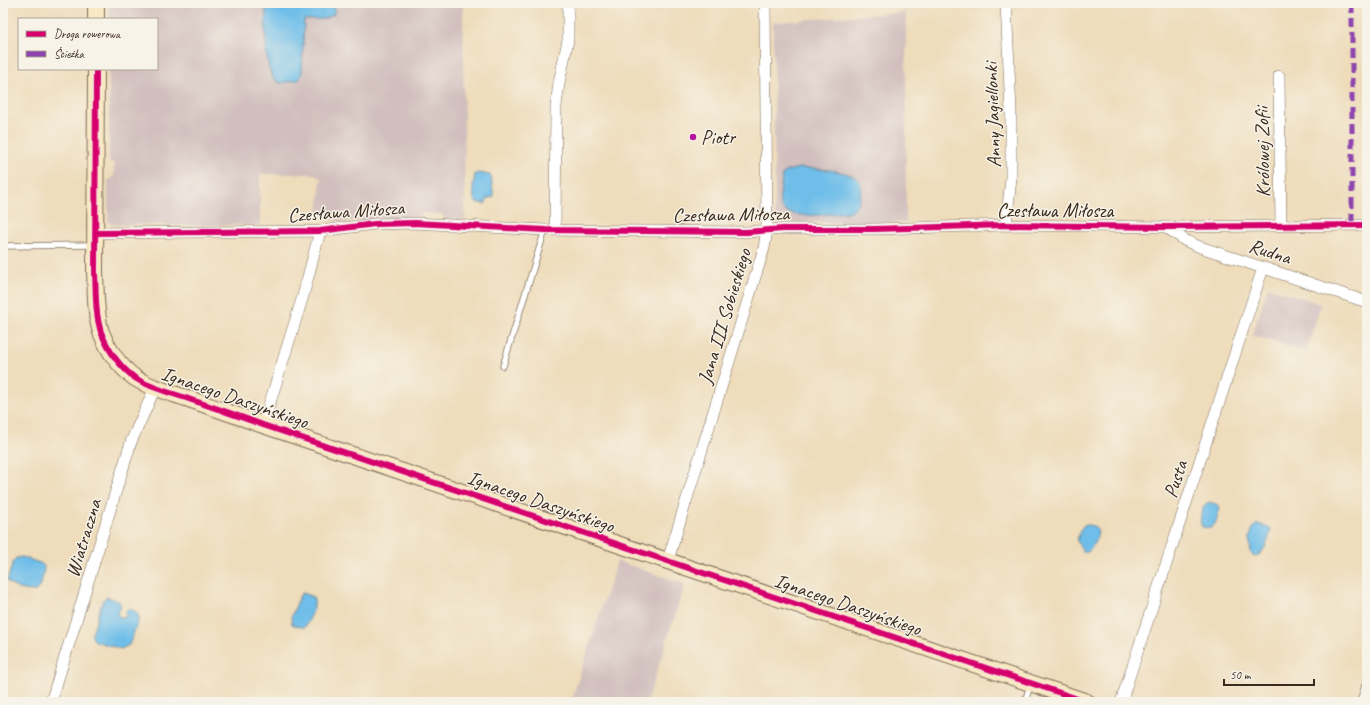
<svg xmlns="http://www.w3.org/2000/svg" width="1370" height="705" viewBox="0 0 1370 705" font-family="Caveat,sans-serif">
<rect width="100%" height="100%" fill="#f7f3e8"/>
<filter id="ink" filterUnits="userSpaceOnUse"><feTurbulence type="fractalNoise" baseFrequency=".025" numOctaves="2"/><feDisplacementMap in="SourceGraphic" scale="8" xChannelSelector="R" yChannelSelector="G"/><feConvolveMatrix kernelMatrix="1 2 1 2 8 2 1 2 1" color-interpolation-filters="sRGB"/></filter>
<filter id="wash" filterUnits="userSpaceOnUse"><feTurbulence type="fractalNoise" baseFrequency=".012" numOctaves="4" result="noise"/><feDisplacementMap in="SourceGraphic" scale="16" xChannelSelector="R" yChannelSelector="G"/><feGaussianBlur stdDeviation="0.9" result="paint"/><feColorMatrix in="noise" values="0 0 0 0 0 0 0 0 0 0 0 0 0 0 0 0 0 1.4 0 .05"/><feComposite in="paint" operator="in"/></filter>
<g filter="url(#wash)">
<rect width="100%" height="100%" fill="#eedcba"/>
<path fill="#d1bfbd" d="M109,3H463L465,220H445L441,214L422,213L418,219H397L339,222L331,218L318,216L321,179L315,174H260V225H112L108,221V180L114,176V163L109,162V69H157V19H109Z
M906,12V222L787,223L780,220L775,215L773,22Z
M1268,287L1321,304L1306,352L1252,335Z
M617,561L685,584L647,702H571Z"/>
<path fill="#6ebee9" stroke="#547484" d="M266,3H335L334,14L324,19L304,20L302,74L299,80L281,83C279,82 277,82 275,80C263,68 266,21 266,3Z
M799,168C813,169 851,169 859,181C862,185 861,190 860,196C859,204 856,208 849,212C834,213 782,223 780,203C779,194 782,183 782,175L787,171Z
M479,173L490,175L491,177L494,197L488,198L485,204L476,202L474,199L473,186L475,174Z
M1208,502L1216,504L1220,509L1215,524L1211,528L1202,527C1198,520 1202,506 1208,502Z
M1257,524L1266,526L1271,530C1269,539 1264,554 1255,557L1252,555C1249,546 1248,531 1257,524Z
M1084,525C1107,524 1096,541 1088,552H1083L1077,541L1080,530Z
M22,557L40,563L44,566C44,575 41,585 36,591C25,591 14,589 7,581L13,562L16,558Z
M303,593L313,597C317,607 310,618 305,627H300L292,624L291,618L300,595Z
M107,597L119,601L121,607L117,614L119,617H126V611L128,609H132L138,614L139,619L129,645L121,649L95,641L92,637V633L103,600Z"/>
</g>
<g filter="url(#ink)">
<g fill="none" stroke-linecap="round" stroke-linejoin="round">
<g stroke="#7a6855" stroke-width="7">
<path id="lane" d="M3,246L93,245
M503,366L545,230
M1025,702L1030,685
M1360,702L1367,679"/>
</g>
<g stroke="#7a6855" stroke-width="12">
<path id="street" d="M1279,76L1281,226
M1006,225L1011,178V112L1006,3
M1166,227L1186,241L1200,247L1367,302
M555,230L556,106L559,83L568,40V3
M95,233L320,231L375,224L415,223L545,230L746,232L783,229H875L1006,225L1166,227L1367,225
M263,425L303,296L320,231
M668,560L764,248L767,230L765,3
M51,702L131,442L155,388
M1121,702L1263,268"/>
</g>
<g stroke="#7a6855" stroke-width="18">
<path id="secondary" d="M96,19V3
M96,69L95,272C96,292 95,313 101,332C108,350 119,366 135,378C149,387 167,392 183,397C209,406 236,415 263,425L1087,702"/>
</g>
<use href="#lane" stroke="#fff" stroke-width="5.5"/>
<use href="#street" stroke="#fff" stroke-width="11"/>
<use href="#secondary" stroke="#f8e8c3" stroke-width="16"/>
<path stroke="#8e44ad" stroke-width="5" stroke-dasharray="10 5" stroke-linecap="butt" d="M1352,3V225"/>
<g stroke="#f7f3e8" stroke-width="8">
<path id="cycleway" d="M96,69L95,272C96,292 95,313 101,332C108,350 119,366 135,378C149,387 167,392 183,397C209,406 236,415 263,425L1087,702
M95,233L320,231L375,224L415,223L545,230L746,232L783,229H875L1006,225L1166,227L1367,225"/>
</g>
<use href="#cycleway" stroke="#d6006c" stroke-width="6"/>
</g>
</g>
<circle fill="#b5179e" stroke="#f7f3e8" stroke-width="1.5" cx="693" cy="137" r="4"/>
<g text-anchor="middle" stroke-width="3" stroke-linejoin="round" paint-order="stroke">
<g font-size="20" fill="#3b2a1e" stroke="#f7f3e8">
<text transform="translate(992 115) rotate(-92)" y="7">Anny Jagiellonki</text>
<text transform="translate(1262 152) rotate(-91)" y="7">Królowej Zofii</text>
<text x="1055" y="217">Czesława Miłosza</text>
<text transform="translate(346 211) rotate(-4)" y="7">Czesława Miłosza</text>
<text transform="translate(731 214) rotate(-1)" y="7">Czesława Miłosza</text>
<text transform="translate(1270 251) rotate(18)" y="7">Rudna</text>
<text transform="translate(724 316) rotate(-73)" y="7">Jana III Sobieskiego</text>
<text transform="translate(235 397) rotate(19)" y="7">Ignacego Daszyńskiego</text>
<text transform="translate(1175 479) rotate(-72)" y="7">Pusta</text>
<text transform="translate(541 501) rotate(19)" y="7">Ignacego Daszyńskiego</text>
<text transform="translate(83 538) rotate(-73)" y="7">Wiatraczna</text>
<text transform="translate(848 604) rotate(19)" y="7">Ignacego Daszyńskiego</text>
</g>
<g font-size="20" fill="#3b2a1e" stroke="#f7f3e8" text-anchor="start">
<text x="701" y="144">Piotr</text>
</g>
</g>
<rect width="1370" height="705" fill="none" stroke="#f7f3e8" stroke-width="16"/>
<rect x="18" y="18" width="140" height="52" fill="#f7f3e8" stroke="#aca397"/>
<rect x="26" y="31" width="20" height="6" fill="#d6006c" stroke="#aca397"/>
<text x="54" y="38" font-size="12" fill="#3b2a1e">Droga rowerowa</text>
<rect x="26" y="51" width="20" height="6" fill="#8e44ad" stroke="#aca397"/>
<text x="54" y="58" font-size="12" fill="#3b2a1e">Ścieżka</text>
<path d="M1224 679v6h90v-6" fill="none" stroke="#3b2a1e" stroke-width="2"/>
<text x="1230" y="679" font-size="12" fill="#3b2a1e" stroke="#f7f3e8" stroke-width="3" paint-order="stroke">50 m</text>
</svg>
